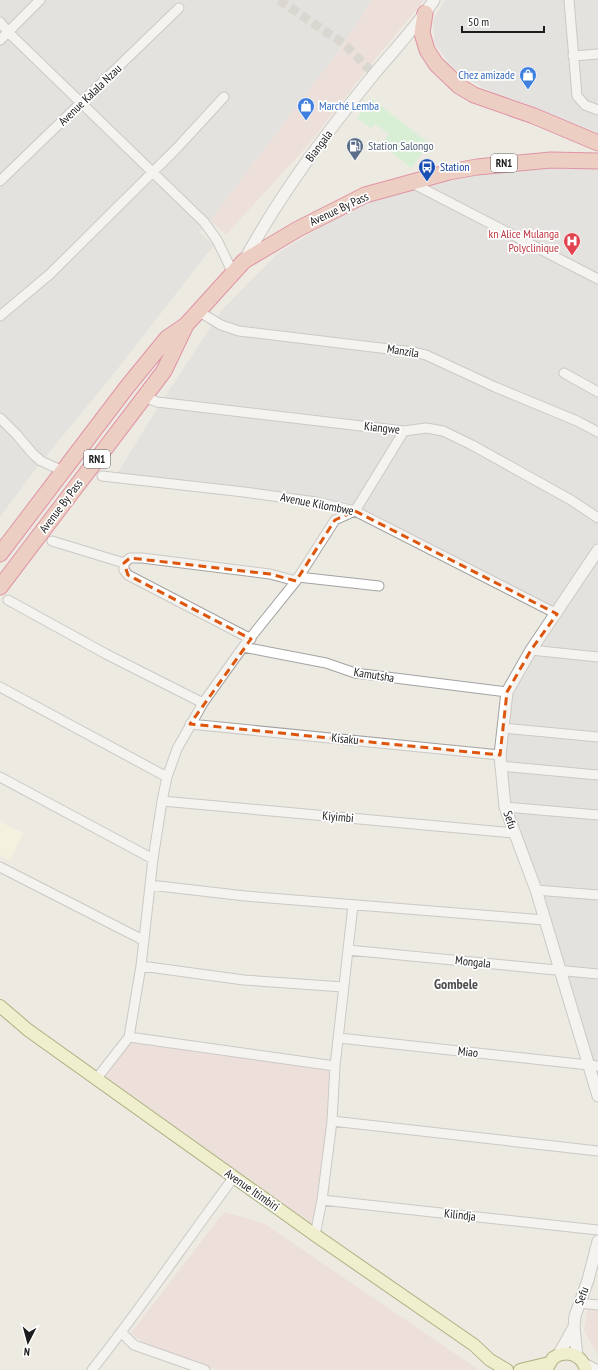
<svg xmlns="http://www.w3.org/2000/svg" width="598" height="1370" viewBox="0 0 598 1370" font-family="'PT Sans Narrow',sans-serif">
<rect width="100%" height="100%" fill="#edeae2"/>
<path fill="#dad9d9" d="M0,0H372L344,44L210,221L199,232L214,245L111,377L38,466L0,517Z
M445,0H598V133L483,88L453,68L435,44L433,20Z
M515,165L598,166V1096L502,786L507,692L556,614L355,511L115,477L164,398L222,310L278,253L364,201Z"/>
<path fill="#eed4d2" d="M372,0H424L368,68L307,146L226,235L210,221L344,44Z
M129,1037L335,1066L315,1235L97,1078Z
M224,1212L265,1224L479,1370H219L155,1350L131,1333Z
M588,1308L598,1310V1356L584,1330Z"/>
<path fill="#fcfddb" d="M0,822L23,833L10,860L0,855Z"/>
<path fill="#c0f6c6" d="M372,99L430,144L411,168L381,144L389,134L375,124L371,128L357,118Z"/>
<g fill="none" stroke-linecap="round" stroke-linejoin="round">
<path stroke="#c3c1ba" stroke-width="9" stroke-dasharray="9 4.5" stroke-linecap="butt" d="M279,0L344,44L374,74"/>
<g stroke="#a3a3a3" stroke-width="11">
<path id="minor" d="M569,0L577,96L585,105L598,110
M0,22L8,32L204,222L217,240L233,273
M0,40L40,0
M573,56L598,54
M0,181L179,8
M412,183L598,279
M198,311L221,325L239,331L414,352L426,355L495,387L577,421L598,432
M0,316L50,274L177,148L224,97
M564,373L598,392
M145,397L157,402L404,431L426,428L443,431L472,445L571,500L598,518
M0,418L17,435L33,454L41,461L63,471
M102,476L244,492L316,502L355,511L557,614
M355,511L404,431
M52,541L124,563
M124,563L130,558H142L270,574L296,581
M124,563V570L128,575L251,639
M298,577L379,586
M8,600L106,654L203,703
M243,647L326,663L355,673L507,692
M531,650L598,657
M0,687L167,777
M190,724L500,755
M503,728L598,737
M500,766L598,775
M0,777L153,859
M162,801L514,833
M505,807L598,815
M0,867L143,940
M150,885L245,896L544,920
M536,890L598,895
M348,950L598,974
M141,966L244,980L343,987
M129,1037L335,1066
M339,1038L598,1066
M97,1078L129,1037L141,966L153,859L162,801L167,777L177,749L203,703L243,647L296,581L335,520L355,511
M332,1121L598,1151
M322,1200L598,1230
M315,1235L322,1200L332,1121L335,1066L353,905
M579,1303L598,1305
M122,1333L134,1345L205,1370
M584,1363L598,1370
M92,1370C142,1307 186,1241 234,1177"/>
</g>
<g stroke="#a3a3a3" stroke-width="13">
<path id="tertiary" d="M244,261C280,194 327,132 375,73C395,49 417,26 434,0
M598,550L531,650L507,692L500,755L505,807L536,890L598,1096
M559,1354L574,1327
M577,1357L574,1327L575,1316L588,1280L598,1241"/>
</g>
<g stroke="#5f6c0a" stroke-width="14">
<path id="secondary" d="M0,1006L28,1030L315,1235L474,1345L490,1360L507,1370
M520,1370L549,1363
M546,1370L553,1358C566,1349 582,1354 586,1370"/>
</g>
<g stroke="#cf2c5e" stroke-width="17">
<path id="trunk" d="M425,13L422,33L427,50L436,64L459,86L474,95L534,116L598,143
M0,554L127,387L167,338L186,325L244,261L298,229L365,195L449,172L477,167L551,160L598,161
M0,587L164,371L186,325"/>
</g>
<use href="#minor" stroke="#fff" stroke-width="9"/>
<use href="#tertiary" stroke="#fff" stroke-width="11"/>
<use href="#secondary" stroke="#f1f6b7" stroke-width="12"/>
<use href="#trunk" stroke="#ecb09c" stroke-width="15"/>
</g>
<path d="M0 0H598V1370H0ZM355,511L557,614L531,650L507,692L500,755L190,724L251,639L128,575L124,563L130,558L270,574L296,581L335,520Z" fill="#edeae2" fill-opacity=".55" fill-rule="evenodd"/>
<path fill="none" stroke="#de560d" stroke-width="3" stroke-dasharray="8 5" stroke-linejoin="round" d="M355,511L557,614L531,650L507,692L500,755L190,724L251,639L128,575L124,563L130,558L270,574L296,581L335,520Z"/>
<defs>
<g id="shop-pin" transform="scale(0.9)"><path d="M0 17L-7.5 6A9.5 9.5 0 1 1 7.5 6Z" fill="#3f7fe0" stroke="#fff"/><path d="M-5-2.5h2.3a2.7 3.5 0 0 1 5.4 0H5L5.5 6h-11ZM-1.5-2.5h3a1.5 2.3 0 0 0-3 0Z" fill="#fff"/></g>
<g id="fuel-pin" transform="scale(0.9)"><path d="M0 17L-7.5 6A9.5 9.5 0 1 1 7.5 6Z" fill="#5c6f8a" stroke="#fff"/><path d="M-5.5-6h7V0h2V4h1.3V-2.5L3-4.5l.8-.8L6-3V5H2.5V1h-1V6h-7ZM-4.2-4.7v3.2H.2V-4.7Z" fill="#fff"/></g>
<g id="bus-pin" transform="scale(0.9)"><path d="M0 17L-7.5 6A9.5 9.5 0 1 1 7.5 6Z" fill="#1a4fb4" stroke="#fff"/><path d="M-5-6H5V4H4V6H2V4H-2V6H-4V4H-5ZM-3.5-4V0h7V-4ZM-3.5 1.2v1.5H-2V1.2ZM2 1.2v1.5H3.5V1.2Z" fill="#fff"/></g>
<g id="hospital-pin" transform="scale(0.9)"><path d="M0 17L-7.5 6A9.5 9.5 0 1 1 7.5 6Z" fill="#e0444e" stroke="#fff"/><path d="M-5-5h3v3.5h4V-5h3V5h-3V1.5h-4V5h-3Z" fill="#fff"/></g>
</defs>
<g fill-rule="evenodd">
<use href="#shop-pin" x="528" y="75"/>
<use href="#shop-pin" x="306" y="106"/>
<use href="#fuel-pin" x="355" y="146"/>
<use href="#bus-pin" x="427" y="167"/>
<use href="#hospital-pin" x="572" y="241"/>
</g>
<g text-anchor="middle" stroke-width="3.5" stroke-linejoin="round" paint-order="stroke">
<g fill="#fff" stroke="#606060" stroke-width="1">
<rect x="491" y="154" width="26" height="18" rx="3"/>
<rect x="84" y="450" width="26" height="18" rx="3"/>
</g>
<g font-size="11" font-weight="bold" fill="#1c1c1c">
<text x="504" y="167">RN1</text>
<text x="97" y="463">RN1</text>
</g>
<g font-size="12" fill="#366cbe" stroke="#fff" text-anchor="end">
<text x="515" y="79">Chez amizade</text>
<text x="319" y="110" text-anchor="start">Marché Lemba</text>
</g>
<g font-size="12" fill="#1c1c1c" stroke="#fff">
<text transform="translate(90 95) rotate(-44)" y="4">Avenue Kalala Nzau</text>
<text transform="translate(319 146) rotate(-53)" y="4">Biangala</text>
<text transform="translate(339 209) rotate(-25)" y="4">Avenue By Pass</text>
<text transform="translate(403 351) rotate(9)" y="4">Manzila</text>
<text transform="translate(382 428) rotate(6)" y="4">Kiangwe</text>
<text transform="translate(317 504) rotate(11)" y="4">Avenue Kilombwe</text>
<text transform="translate(61 506) rotate(-53)" y="4">Avenue By Pass</text>
<text transform="translate(374 675) rotate(9)" y="4">Kamutsha</text>
<text transform="translate(345 739) rotate(6)" y="4">Kisaku</text>
<text transform="translate(338 817) rotate(5)" y="4">Kiyimbi</text>
<text transform="translate(510 820) rotate(71)" y="4">Sefu</text>
<text transform="translate(473 962) rotate(6)" y="4">Mongala</text>
<text transform="translate(468 1052) rotate(6)" y="4">Miao</text>
<text transform="translate(252 1190) rotate(35)" y="4">Avenue Itimbiri</text>
<text transform="translate(460 1215) rotate(6)" y="4">Kilindja</text>
<text transform="translate(582 1296) rotate(-70)" y="4">Sefu</text>
</g>
<g font-size="12" fill="#4e5e75" stroke="#fff" text-anchor="start">
<text x="368" y="150">Station Salongo</text>
</g>
<g font-size="12" fill="#164399" stroke="#fff" text-anchor="start">
<text x="440" y="171">Station</text>
</g>
<g font-size="12" fill="#be3a42" stroke="#fff" text-anchor="end">
<text x="559" y="238">kn Alice Mulanga<tspan x="559" dy="14">Polyclinique</tspan></text>
</g>
<g font-size="14" font-weight="bold" fill="#4f4f4f" stroke="#fff">
<text x="456" y="989">Gombele</text>
</g>
</g>
<g transform="translate(28 1342) rotate(186)" stroke="#ffffff" stroke-width="3" paint-order="stroke">
<path d="M0-3L7 15L0 10L-7 15Z" fill="#1c1c1c"/>
<text y="-6" font-size="11" font-weight="bold" text-anchor="middle" fill="#1c1c1c">N</text>
</g>
<path d="M462 26v6h82v-6" fill="none" stroke="#1c1c1c" stroke-width="2"/>
<text x="468" y="26" font-size="12" fill="#1c1c1c" stroke="#ffffff" stroke-width="3" paint-order="stroke">50 m</text>
</svg>
